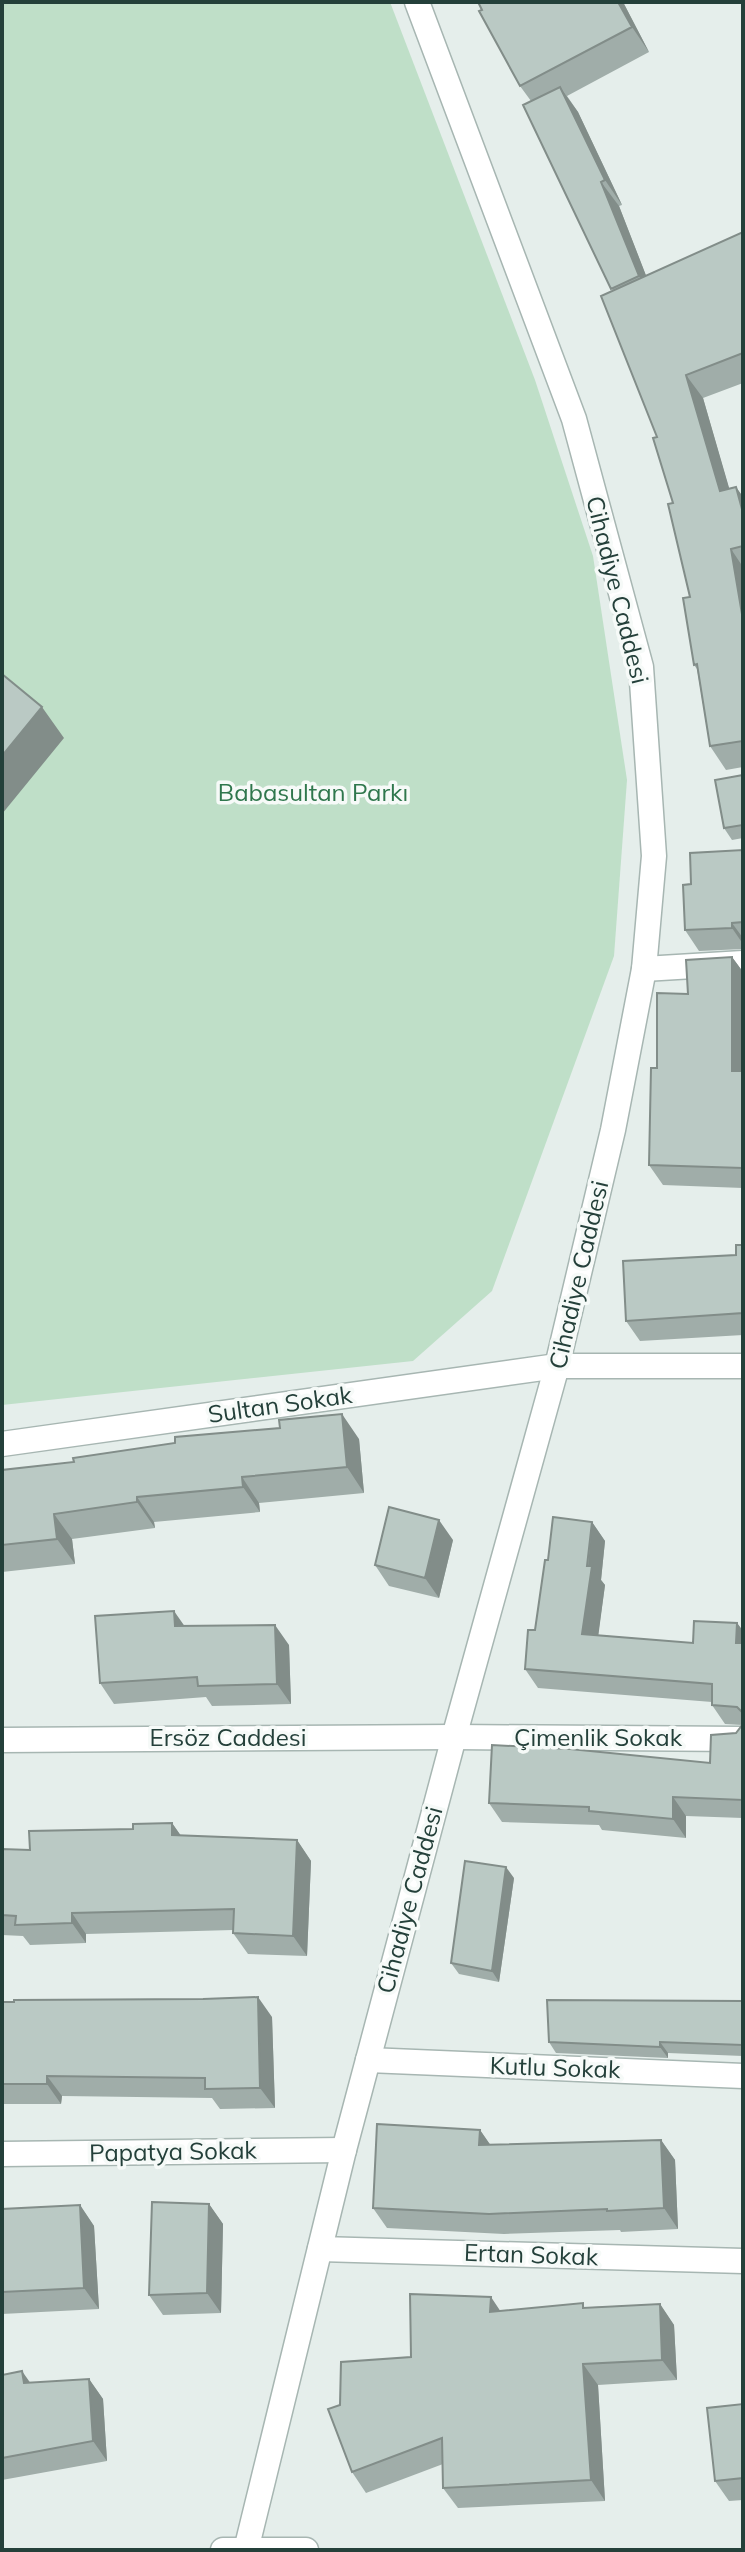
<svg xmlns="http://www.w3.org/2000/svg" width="745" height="2552" viewBox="0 0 745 2552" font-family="Mulish,sans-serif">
<rect width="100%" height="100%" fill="#e5eeeb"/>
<path fill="#bfdfc8" d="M2,2H390L535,380L593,556L627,780L614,956L492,1291L413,1361L2,1405Z"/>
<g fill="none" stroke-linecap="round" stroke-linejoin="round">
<g stroke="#a7b6b2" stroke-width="27">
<path id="minor" d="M644,969L743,963
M2,1444L557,1366H743
M2,1740L454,1737L743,1739
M368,2060L743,2076
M2,2154L344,2150
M320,2249L743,2261
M223,2550H306"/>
</g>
<g stroke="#a7b6b2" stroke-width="27">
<path id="tertiary" d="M246,2550L344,2150L454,1737L557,1366L613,1130L644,969L654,856L641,667L574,419L417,2"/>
</g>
<use href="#minor" stroke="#fff" stroke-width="24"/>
<use href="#tertiary" stroke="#fff" stroke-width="24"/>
</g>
<path fill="#a0ada9" d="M478,2H623L649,52L567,96L578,112L622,205L619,206L646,276L743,232V383L703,398L729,489L736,487L743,497V767L726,770L710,746L697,669L694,665L690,597L673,503L657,437L613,291L531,101L520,86Z
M743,775V838L732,840L724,828Z
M743,850V949L699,951L685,930L691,884Z
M732,957L743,972V1188L663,1185L649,1165L657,1068L688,994Z
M743,1245V1335L640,1341L626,1321L736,1255Z
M359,1439L364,1493L259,1503L260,1512L154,1522L155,1528L72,1539L75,1564L2,1572V1470Z
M592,1522L605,1541L601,1580L605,1585L598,1635L693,1643L737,1623L743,1631V1818L686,1816V1838L602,1830L599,1825L502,1822L489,1803L710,1763L736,1733L742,1725L725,1724L712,1705V1702L538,1688L525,1669L535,1630L548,1560Z
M453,1540L439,1598L389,1586L375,1565Z
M184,1626L289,1645L291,1704L212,1706L206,1697L114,1704L100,1683Z
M172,1823L181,1836L297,1840L311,1861L307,1956L248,1954L233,1933V1930L86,1934V1943L30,1945L23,1936L2,1935V1849L30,1850L133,1829Z
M514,1878L499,1982L459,1974L451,1963Z
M743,2001V2056L668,2053V2058L556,2053L549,2042Z
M2,2002L272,2017L275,2108L220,2109L212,2098L62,2096L61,2104H2Z
M480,2130L490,2145L661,2140L675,2160L678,2229L621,2232L620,2230L504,2234L387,2228L373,2208Z
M209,2204L223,2224L221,2313L163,2315L149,2295Z
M80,2205L94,2226L99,2309L2,2314V2209Z
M660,2304L674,2325L677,2380L598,2385L605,2501L458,2508L443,2488V2464L366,2493L352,2472L340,2405L411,2357L500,2311Z
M2,2375L30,2383L89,2379L103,2399L107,2461L2,2480Z
M743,2404V2500L729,2501L715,2481Z"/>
<path fill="#828d89" d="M618,2H623L649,52L632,27Z
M560,87L578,112L622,205L605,180Z
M601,182L619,206L656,301L639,276Z
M686,375L703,398L737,515L720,491Z
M736,487L743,497V513Z
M731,549L743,567V620Z
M42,707L64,738L2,814V756Z
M732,923L743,938V944L732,928Z
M732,957L743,972V1087L732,1071Z
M342,1414L359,1439L364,1493L347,1467Z
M242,1477L259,1503L260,1512L243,1487Z
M137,1497L154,1522L155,1528L137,1502Z
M54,1514L72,1539L75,1564L57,1539Z
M439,1520L453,1540L439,1598L425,1578Z
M592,1522L605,1541L601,1580L605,1585L596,1653L582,1634Z
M174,1611L188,1631L175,1626Z
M737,1623L743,1631V1653L736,1643Z
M275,1625L289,1645L291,1704L277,1684Z
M673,1797L686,1816V1838L673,1819Z
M172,1823L186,1843L172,1835Z
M297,1840L311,1861L307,1956L293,1936Z
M506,1867L514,1878L499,1982L492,1971Z
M72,1913L86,1934V1943L72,1923Z
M258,1997L272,2017L275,2108L260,2088Z
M660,2042L668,2053V2058L660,2047Z
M47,2076L62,2096L61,2104L47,2084Z
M480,2130L494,2150L479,2145Z
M661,2140L675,2160L678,2229L664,2208Z
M209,2204L223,2224L221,2313L207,2293Z
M80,2205L94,2226L99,2309L84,2288Z
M491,2297L505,2318L490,2312Z
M660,2304L674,2325L677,2380L662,2360Z
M583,2364L598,2385L605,2501L591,2480Z
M22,2371L36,2391L24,2383Z
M89,2379L103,2399L107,2461L93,2441Z"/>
<path fill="#bac9c4" stroke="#828d89" stroke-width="2" d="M478,2H618L632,27L520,86L479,11L482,10Z
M560,87L605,180L601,182L639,276L611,289L523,105Z
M743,232V353L686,375L720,491L736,487L743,513V546L731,549L743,620V741L710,746L697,664L694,665L683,598L690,597L668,504L673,503L653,438L657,437L601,296Z
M2,674L42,707L2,756Z
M743,775V825L724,828L715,780Z
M743,850V922L732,923V928L685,930L683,885L691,884L690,853Z
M732,957V1071H743V1168L649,1165L651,1068H657V993L688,994L686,960Z
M736,1245H743V1313L626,1321L623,1261L736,1255Z
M342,1414L347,1467L242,1477L243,1487L137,1497V1502L54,1514L57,1539L2,1545V1470L74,1462L73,1458L175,1443V1437L280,1428L279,1420Z
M389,1507L439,1520L425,1578L375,1565Z
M553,1517L592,1522L587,1566H592L582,1634L693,1643L694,1621L737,1623L736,1643H743V1713L737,1707L712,1705V1684L525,1669L528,1630H535L545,1560H548Z
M174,1611L175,1626L275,1625L277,1684L198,1686L197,1677L100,1683L95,1616Z
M743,1724V1800L673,1797V1819L589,1811V1807L489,1803L492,1745L570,1749L710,1763L711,1735L736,1733Z
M172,1823V1835L297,1840L293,1936L233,1933L234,1909L72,1913V1923L15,1925L16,1916L2,1915V1849L30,1850L29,1831L133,1829V1824Z
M465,1861L506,1867L492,1971L451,1963Z
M258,1997L260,2088L205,2089V2078L47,2076V2084H2V2002H14V2000L203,1999Z
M547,2000L743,2001V2045L660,2042V2047L549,2042Z
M377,2124L480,2130L479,2145L661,2140L664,2208L607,2211V2209L489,2214L373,2208Z
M152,2202L209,2204L207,2293L149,2295Z
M80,2205L84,2288L2,2292V2209Z
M410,2294L491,2297L490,2312L583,2303V2308L660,2304L662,2360L583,2364L591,2480L443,2488L442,2438L352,2472L328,2409L340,2405L341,2362L411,2357Z
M22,2371L24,2383L89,2379L93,2441L2,2458V2375Z
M743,2404V2478L715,2481L707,2408Z"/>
<g text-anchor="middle" stroke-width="7" stroke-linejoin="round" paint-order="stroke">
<g font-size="24" fill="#24403a" stroke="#f6faf8">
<text transform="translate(617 590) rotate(76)" y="8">Cihadiye Caddesi</text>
<text transform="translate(579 1275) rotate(-77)" y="8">Cihadiye Caddesi</text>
<text transform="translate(280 1405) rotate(-8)" y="8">Sultan Sokak</text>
<text x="228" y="1746">Ersöz Caddesi</text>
<text x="598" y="1746">Çimenlik Sokak</text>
<text transform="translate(410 1900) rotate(-75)" y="8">Cihadiye Caddesi</text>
<text transform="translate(555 2068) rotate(2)" y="8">Kutlu Sokak</text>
<text transform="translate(173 2152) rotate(-1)" y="8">Papatya Sokak</text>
<text transform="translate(531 2255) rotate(2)" y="8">Ertan Sokak</text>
</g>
<g font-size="24" fill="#2f774d" stroke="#f6faf8">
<text x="313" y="801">Babasultan Parkı</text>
</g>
</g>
<rect width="745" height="2552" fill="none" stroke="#24403a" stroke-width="8"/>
</svg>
